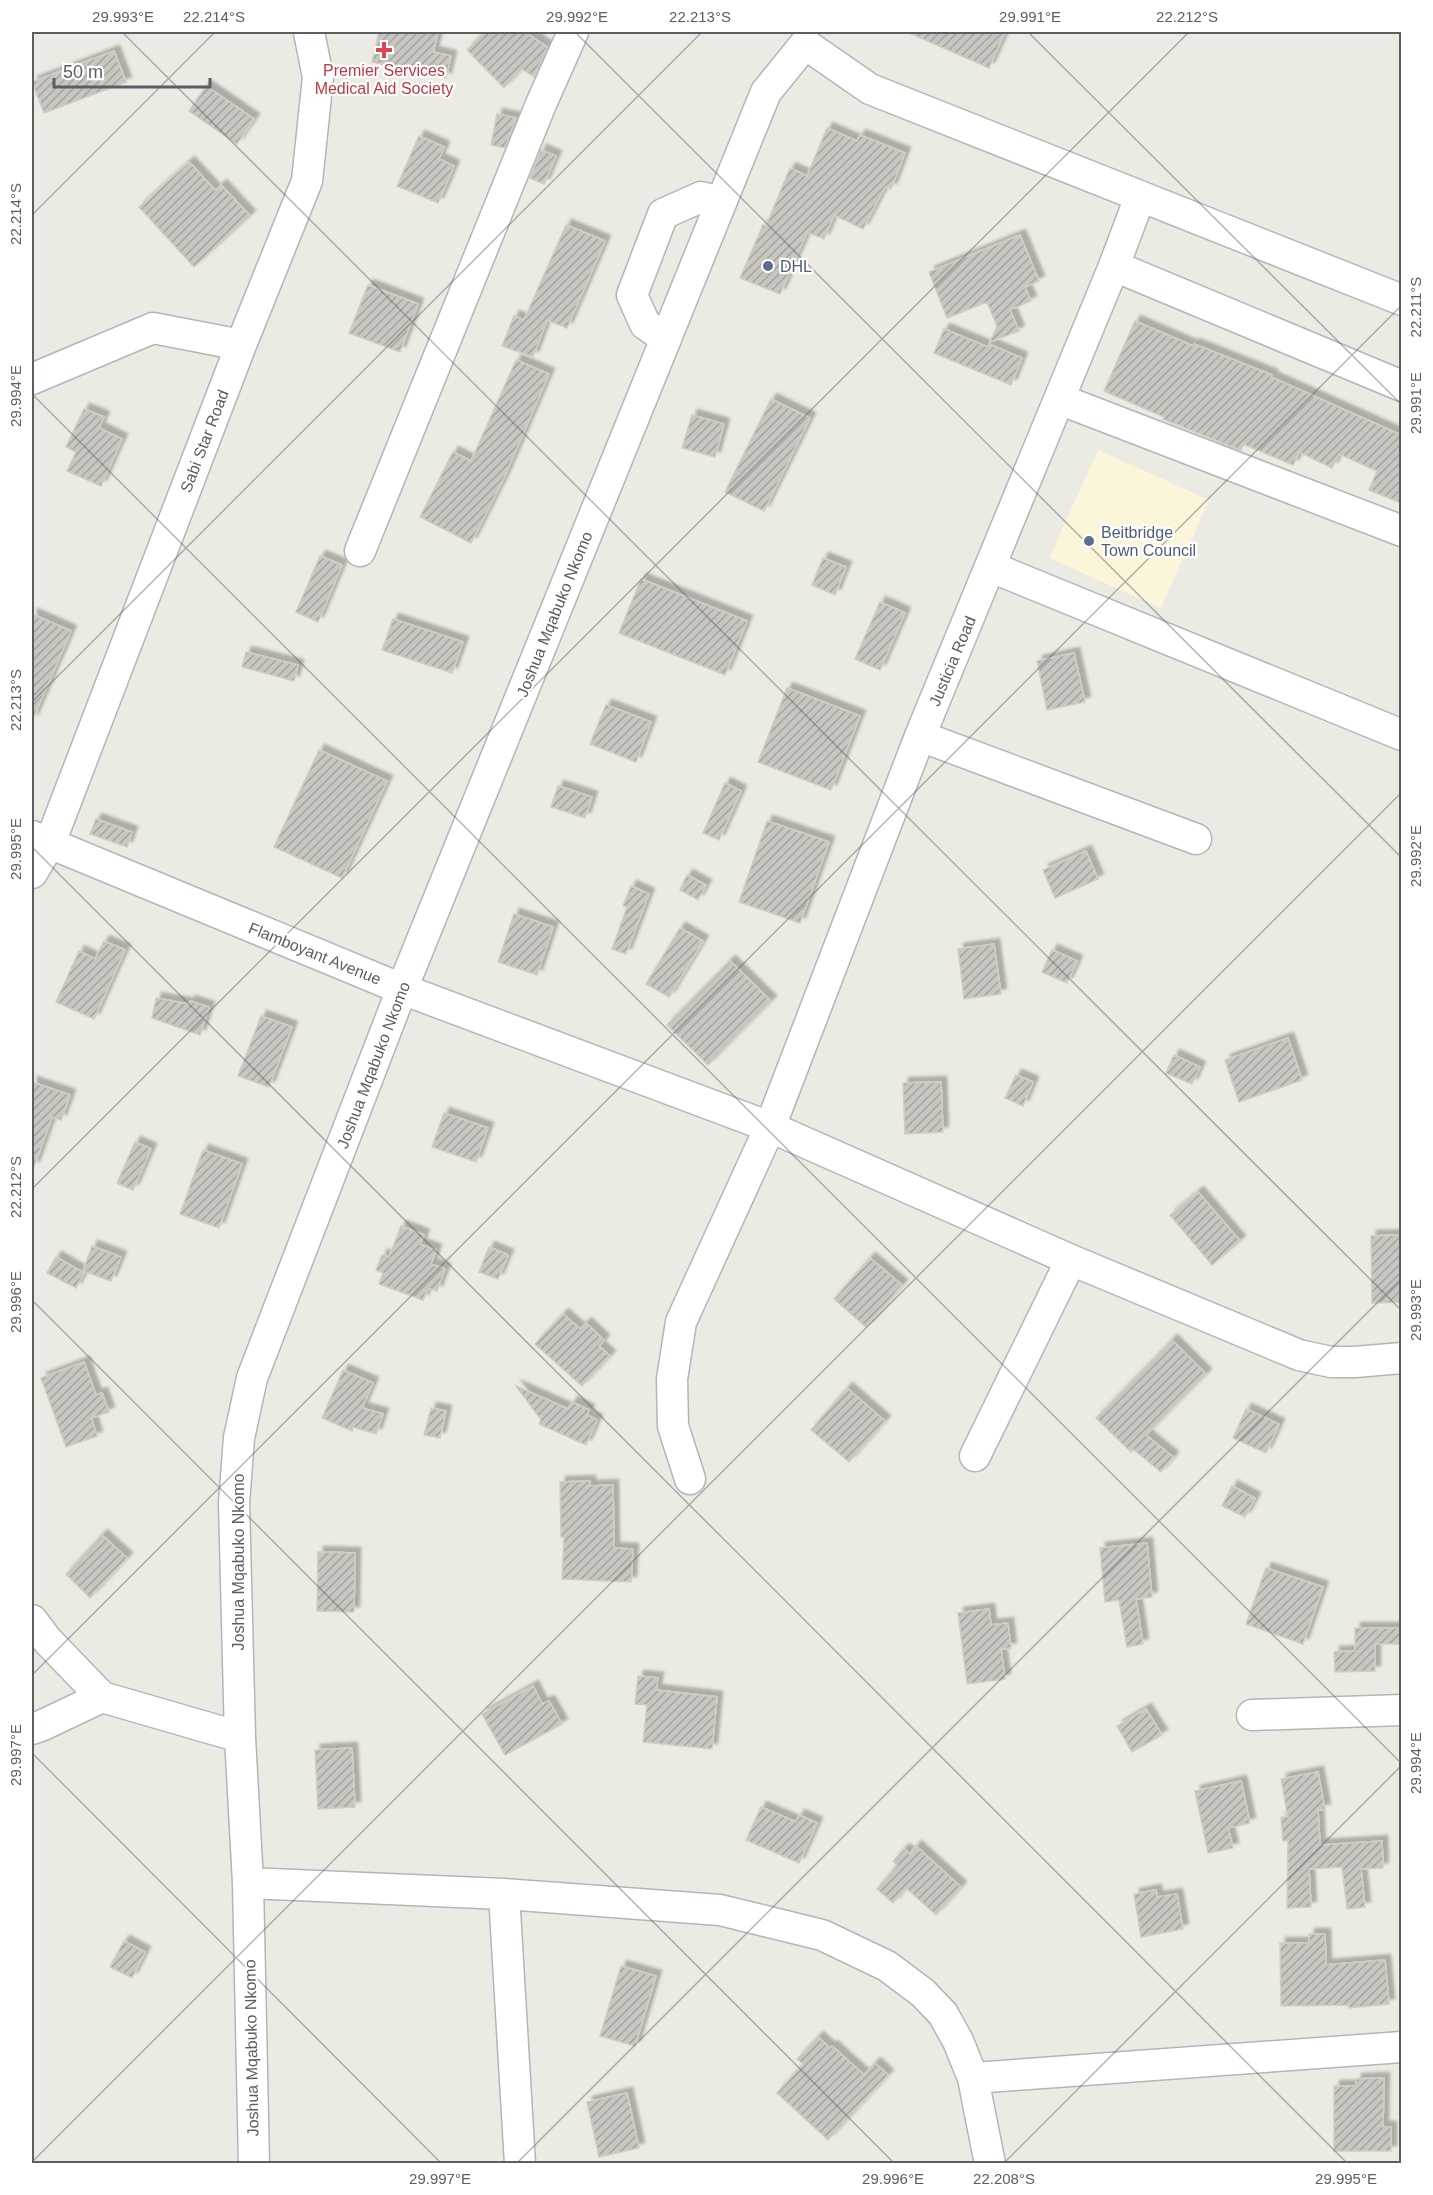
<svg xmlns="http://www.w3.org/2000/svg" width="1433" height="2195" viewBox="0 0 1433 2195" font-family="Helvetica,sans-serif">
<defs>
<pattern id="building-hatch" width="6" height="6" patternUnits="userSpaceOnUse" patternTransform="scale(1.5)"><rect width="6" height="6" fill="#c8c6c0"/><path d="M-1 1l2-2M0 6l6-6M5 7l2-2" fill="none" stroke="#a5a49f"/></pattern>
<filter id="shadow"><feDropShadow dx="5.5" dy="-5.5" stdDeviation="1.5" flood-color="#0004"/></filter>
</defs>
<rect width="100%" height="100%" fill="#ecebe3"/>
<path fill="#fbf6da" d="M1098,450L1209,500L1161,608L1049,558Z"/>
<path fill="url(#building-hatch)" stroke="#d1cdc2" stroke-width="1.5" filter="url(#shadow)" d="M379,32H438L433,52L451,56L446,78L372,62Z
M485,32H525L547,47L534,77L522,69L504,88L467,50Z
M907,32H1005L989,68Z
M114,51L126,82L44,113L32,82Z
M206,86L254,119L237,144L189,111Z
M497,114L516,118L505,148L491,145Z
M827,128L857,141L860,135L905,153L891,189L885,187L863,229L834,215L824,239L807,232L780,294L740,278L763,225L766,226L790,168L807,176Z
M419,136L444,147L439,159L454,166L438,203L397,186Z
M541,150L556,156L544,184L530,178Z
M189,162L216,191L221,185L250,216L194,267L139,207Z
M566,225L605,241L567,328L547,320L533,357L502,346L514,316L524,320Z
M1020,235L1039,281L1025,287L1031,301L1010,310L1019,331L990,342L997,326L987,302L947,318L929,272Z
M368,285L418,304L400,352L349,333Z
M1135,321L1193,346L1194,344L1272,375L1271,377L1401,435V503L1369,490L1377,471L1339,454L1332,468L1299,452L1293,465L1243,444L1241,450L1232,447L1163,419L1164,417L1104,391Z
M944,329L988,347L989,344L1022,358L1011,385L934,353Z
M516,360L549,374L504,478L471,543L420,517L453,452L471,461Z
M771,399L810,418L764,511L725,492Z
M84,409L104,417L99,428L122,439L101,486L67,471L76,452L66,447Z
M692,415L724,424L715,457L682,448Z
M320,556L342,565L318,622L296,612Z
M823,558L846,567L835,595L812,585Z
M641,579L747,621L725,675L619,633Z
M880,602L905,613L880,670L855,659Z
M32,614L71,631L32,721Z
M393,619L463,642L452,673L382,650Z
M246,652L298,665L294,681L242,667Z
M1074,653L1085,702L1047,710L1037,661Z
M787,688L860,716L831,790L758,762Z
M606,705L651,722L636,762L590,744Z
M319,750L387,781L342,878L274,847Z
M725,783L741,791L719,840L703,833Z
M558,786L592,797L585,818L551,807Z
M96,819L132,832L127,847L90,834Z
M767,821L829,842L800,923L739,902Z
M1086,851L1098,879L1055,898L1043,870Z
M687,875L706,885L698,900L680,890Z
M631,886L649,894L626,954L612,949L627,907L623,906Z
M514,914L553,927L537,975L498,962Z
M680,928L703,941L669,997L646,984Z
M104,941L125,950L94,1019L56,1002L79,951L95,959Z
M994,944L1001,994L964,999L958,949Z
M1052,950L1077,961L1067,983L1042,972Z
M730,961L771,1001L708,1065L667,1025Z
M156,998L189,1004L190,1001L209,1007L200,1035L152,1018Z
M261,1016L292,1027L269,1087L238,1076Z
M1288,1038L1302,1080L1239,1102L1225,1060Z
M1174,1055L1200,1067L1192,1084L1166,1073Z
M1016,1075L1033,1082L1023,1106L1005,1098Z
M32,1082L70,1095L61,1120L52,1117L34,1167L32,1166Z
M941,1082L943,1132L905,1134L903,1083Z
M444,1113L488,1128L476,1162L432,1147Z
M135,1142L151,1149L133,1190L117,1183Z
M203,1150L242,1164L219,1228L180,1214Z
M1198,1192L1240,1241L1212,1265L1170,1215Z
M401,1226L424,1235L420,1244L436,1250L431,1264L445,1269L437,1291L428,1288L423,1300L379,1284L383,1273L376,1270L382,1255L389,1257Z
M1401,1235V1302L1372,1303L1371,1236Z
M92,1246L121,1257L111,1281L83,1271Z
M489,1247L508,1255L498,1279L479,1272Z
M56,1257L84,1273L76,1288L47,1273Z
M870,1258L902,1285L866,1327L834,1299Z
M563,1314L580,1329L586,1323L604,1340L599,1346L610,1356L582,1386L535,1344Z
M1172,1340L1206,1374L1146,1435L1173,1457L1161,1472L1133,1449L1131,1452L1096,1418Z
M84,1362L96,1395L102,1393L109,1412L91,1418L97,1436L66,1447L41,1378Z
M343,1370L373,1383L362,1408L383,1414L376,1434L353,1427L352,1431L322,1418Z
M516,1386L568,1409L572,1402L589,1410L587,1415L597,1420L586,1445L539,1424L541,1420Z
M847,1388L885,1421L849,1462L811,1430Z
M431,1408L446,1411L440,1438L424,1435Z
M1246,1409L1279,1424L1266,1453L1233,1438Z
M590,1481V1486L613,1485L614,1548L633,1549L631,1582L562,1579L564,1537H561L560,1482Z
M1232,1486L1255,1498L1245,1517L1222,1506Z
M102,1535L127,1558L90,1598L66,1574Z
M1147,1543L1152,1597L1136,1599L1143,1644L1127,1647L1119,1600L1105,1602L1100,1548Z
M318,1552L355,1553L354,1612L317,1611Z
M1266,1568L1323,1587L1303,1644L1246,1624Z
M989,1609L991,1625L1008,1623L1011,1648L1001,1649L1005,1679L967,1684L958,1613Z
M1355,1628H1401V1644H1375V1671L1335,1672L1334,1652L1355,1651Z
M638,1676L658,1678L656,1690L717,1697L712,1749L643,1742L647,1705L635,1704Z
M533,1686L542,1704L549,1701L562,1724L505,1755L482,1714Z
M1146,1709L1162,1735L1132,1752L1117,1726Z
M352,1748L355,1807L318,1809L315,1750Z
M1318,1772L1325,1809L1318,1810L1320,1845L1382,1841L1383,1868L1361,1869L1365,1907L1347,1909L1342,1867L1309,1869L1311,1907L1287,1908L1288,1840L1283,1841L1281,1817H1288L1281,1779Z
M1241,1781L1250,1823L1228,1828L1233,1848L1208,1853L1195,1791Z
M761,1807L796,1822L799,1815L817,1823L799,1863L746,1840Z
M916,1846L961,1887L936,1915L906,1888L893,1903L877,1889L897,1865L893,1861L904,1849L910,1854Z
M1156,1890L1157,1897L1177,1894L1183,1929L1141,1937L1134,1894Z
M1309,1934H1325L1326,1965L1385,1960L1389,2004L1349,2008V2005L1281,2006L1280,1943H1309Z
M124,1941L145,1952L132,1978L110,1967Z
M621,1966L656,1976L635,2046L600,2036Z
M818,2037L830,2048L832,2046L864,2075L875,2063L888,2075L828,2140L777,2093L803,2064L797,2059Z
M1384,2078L1383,2127H1391V2151H1334V2086H1356V2079Z
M627,2093L639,2148L599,2157L587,2102Z"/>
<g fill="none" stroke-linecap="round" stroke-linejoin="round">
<g stroke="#b3b5b9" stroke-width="33">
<path id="minor" d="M805,44L870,89L1402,300
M1114,266L1402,386
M666,339L645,324L632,295L663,214L701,197L721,202
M32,379L153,328L241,345
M1059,399L1402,531
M360,551L541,104L573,32
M991,567L1402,735
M920,736L1196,839
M32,836L402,989L770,1127L1071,1260L1299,1355L1331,1362H1355L1402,1358
M32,873L50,843L241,345L307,181L318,77L309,32
M975,1456L1071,1260
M690,1479L673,1426L672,1379L681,1322L770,1127L920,736L1114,266L1140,197
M32,1620L47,1640L102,1697
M1252,1715L1402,1710
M32,1729L43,1725L102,1697L240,1737
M248,1883L504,1894L720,1910L822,1935L887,1966L923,1993L943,2014L958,2041L973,2078L990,2164
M504,1894L520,2164
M973,2078L1402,2047
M254,2164L248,1883L240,1737L234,1503L239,1438L252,1378L402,989L766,92L805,44"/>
</g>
<use href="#minor" stroke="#fff" stroke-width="30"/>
</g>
<path fill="none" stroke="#5b5e62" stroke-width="1.5" stroke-opacity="0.45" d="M122,32L1402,1311M575,32L1402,858M1028,32L1402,405M32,215L215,32M32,394L1402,1764M32,702L702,32M32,847L1348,2164M32,1189L1189,32M32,1300L895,2164M32,1675L1402,305M32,1753L442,2164M32,2162L1402,792M516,2164L1402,1278M1003,2164L1402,1765"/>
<path fill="#e0444e" stroke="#fff" stroke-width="2" d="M381 41h6v6h6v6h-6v6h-6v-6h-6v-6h6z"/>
<g fill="#5c6f8a" stroke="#fff" stroke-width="2">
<circle cx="768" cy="266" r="6"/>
<circle cx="1089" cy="541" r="6"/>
</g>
<g text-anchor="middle" stroke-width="4.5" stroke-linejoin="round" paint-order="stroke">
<g font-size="16" fill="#be3a42" stroke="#fff">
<text x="384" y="76">Premier Services<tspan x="384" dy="18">Medical Aid Society</tspan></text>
</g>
<g font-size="16" fill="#4e5e75" stroke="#fff" text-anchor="start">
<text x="780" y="272">DHL</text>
<text x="1101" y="538">Beitbridge<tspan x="1101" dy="18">Town Council</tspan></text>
</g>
<g font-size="16" fill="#5b5e62" stroke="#fff">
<text transform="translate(204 441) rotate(-69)" y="6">Sabi Star Road</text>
<text transform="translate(554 614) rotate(-68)" y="6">Joshua Mqabuko Nkomo</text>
<text transform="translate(952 661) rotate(-67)" y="6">Justicia Road</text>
<text transform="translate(315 953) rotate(22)" y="6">Flamboyant Avenue</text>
<text transform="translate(373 1065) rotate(-69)" y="6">Joshua Mqabuko Nkomo</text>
<text transform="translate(238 1562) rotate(-90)" y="6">Joshua Mqabuko Nkomo</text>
<text transform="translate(251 2048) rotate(-91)" y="6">Joshua Mqabuko Nkomo</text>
</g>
</g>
<rect width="1433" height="2195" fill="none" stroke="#ffffff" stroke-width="66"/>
<path d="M54 78v9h156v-9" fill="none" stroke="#5b5e62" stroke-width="3"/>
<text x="63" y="78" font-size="18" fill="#5b5e62" stroke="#ffffff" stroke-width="4.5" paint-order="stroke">50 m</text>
<rect x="33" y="33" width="1367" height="2129" fill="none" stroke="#5b5e62" stroke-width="2"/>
<g font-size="15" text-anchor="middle" fill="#5b5e62">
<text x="123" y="22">29.993°E</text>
<text x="214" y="22">22.214°S</text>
<text x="577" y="22">29.992°E</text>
<text x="700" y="22">22.213°S</text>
<text x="1030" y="22">29.991°E</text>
<text x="1187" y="22">22.212°S</text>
<text transform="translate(16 214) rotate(-90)" y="5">22.214°S</text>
<text transform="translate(1416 307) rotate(-90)" y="5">22.211°S</text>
<text transform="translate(16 396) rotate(-90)" y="5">29.994°E</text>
<text transform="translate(1416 403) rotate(-90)" y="5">29.991°E</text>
<text transform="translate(16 700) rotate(-90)" y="5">22.213°S</text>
<text transform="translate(16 849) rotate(-90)" y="5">29.995°E</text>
<text transform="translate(1416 856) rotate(-90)" y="5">29.992°E</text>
<text transform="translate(16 1187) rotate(-90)" y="5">22.212°S</text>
<text transform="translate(16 1302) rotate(-90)" y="5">29.996°E</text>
<text transform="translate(1416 1310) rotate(-90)" y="5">29.993°E</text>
<text transform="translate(16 1755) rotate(-90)" y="5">29.997°E</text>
<text transform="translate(1416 1763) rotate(-90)" y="5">29.994°E</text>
<text x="440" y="2184">29.997°E</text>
<text x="893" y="2184">29.996°E</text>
<text x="1004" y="2184">22.208°S</text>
<text x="1346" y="2184">29.995°E</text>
</g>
</svg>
